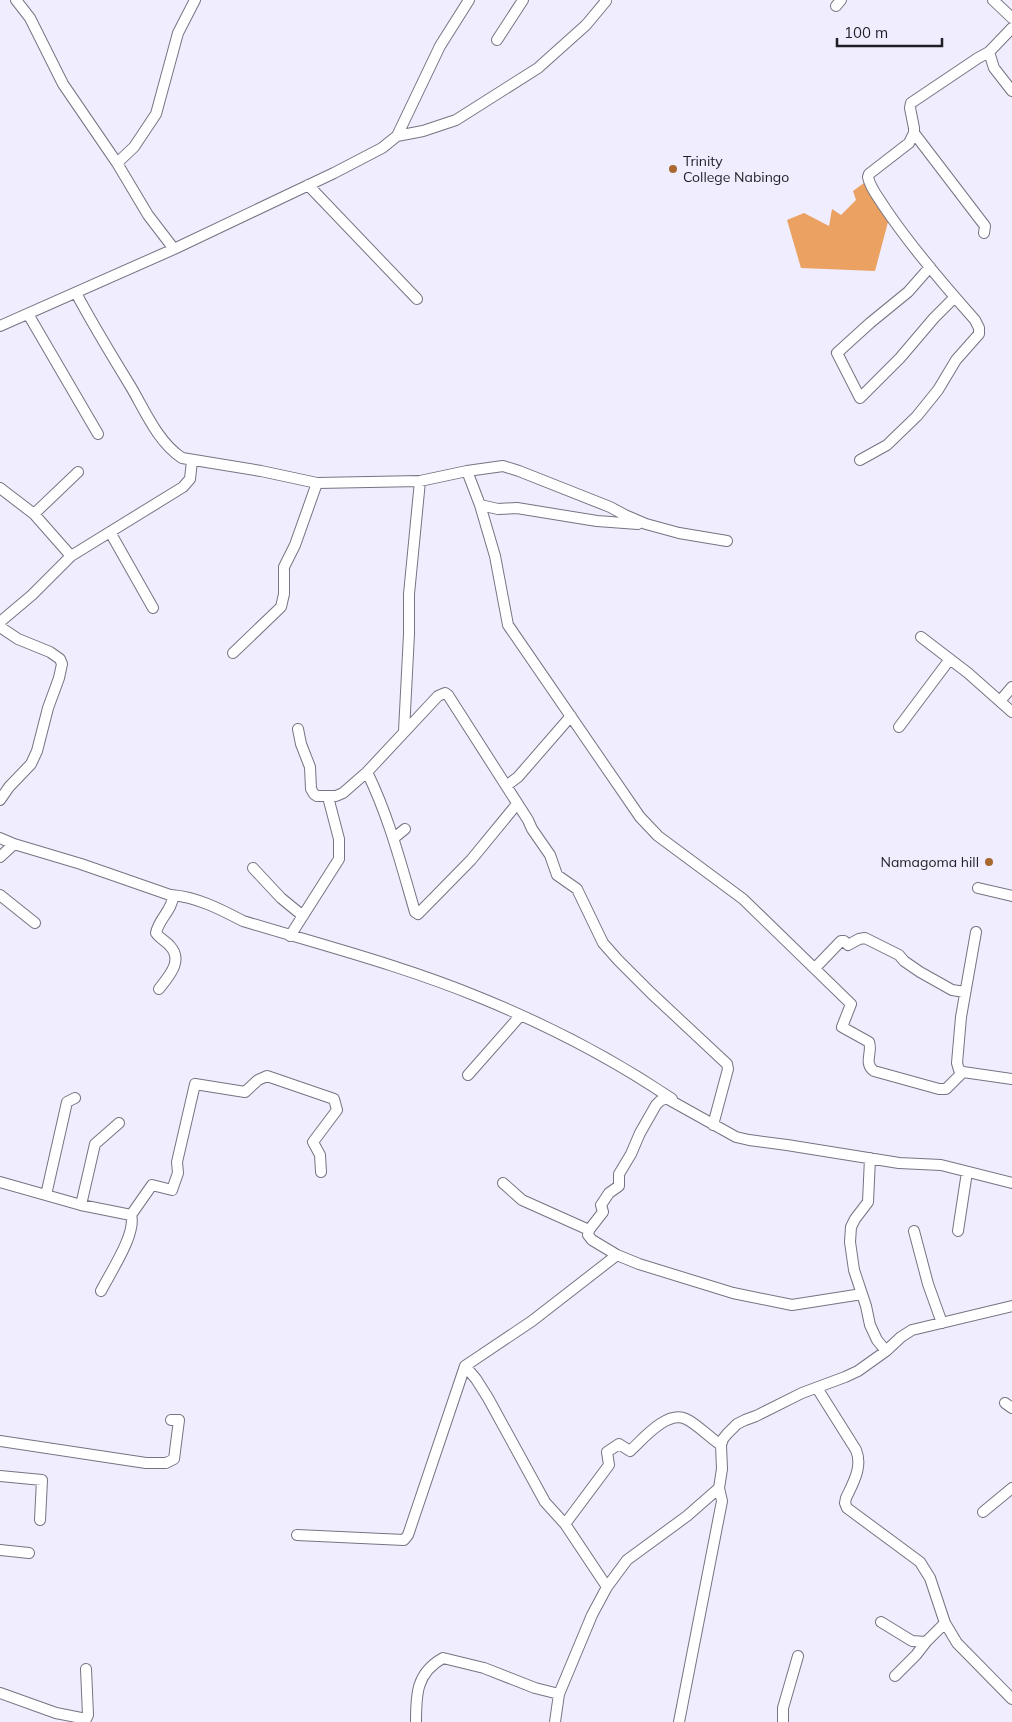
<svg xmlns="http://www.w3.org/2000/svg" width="1012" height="1722" viewBox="0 0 1012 1722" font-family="Mulish,sans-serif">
<rect width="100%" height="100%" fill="#f0edfe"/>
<path fill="#eba162" d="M868,180L888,222L875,271L801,268L787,220L804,213L829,226L832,209L841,215L856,200L853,191Z"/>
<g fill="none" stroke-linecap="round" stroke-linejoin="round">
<g stroke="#777382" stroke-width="12">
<path id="minor" d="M16,0L30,18L63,84L117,163L148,215L174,249
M993,0L1012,18
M836,6L841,0
M1012,28L989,52L994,68L1012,91
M497,40L523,0
M914,133L985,226L984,233
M397,136L423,131L456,120L538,68L586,25L606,1L605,0
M117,163L134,147L156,114L178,33L195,0
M308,185L417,299
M930,267L908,292L870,323L837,353L860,398L900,358L934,318L955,297
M76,293C93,325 112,356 131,387C145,411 158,442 182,458L261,471L317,483L420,481L467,471L503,466L519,471L610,507L625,515L646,524L679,533L727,541
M28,314L98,434
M0,326L174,249L334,173L382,148L397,136L440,46L469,0
M860,460L887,445L917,416L938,390L956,360L979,334V328L975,320C943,284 912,248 885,208C879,198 870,188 868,177L869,174L909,143L914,133V128L910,108L911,103L978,58L989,52
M467,471L480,505L495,556L508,625L640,817L658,836L743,899L851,1004L842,1027L869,1042C873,1052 863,1063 874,1071L939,1089H946L963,1072
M0,488L34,514L71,556
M480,505L498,509L517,508L597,521L638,524
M34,514L78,472
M110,532L153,608
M0,622L32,595L71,556L183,487L190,479L192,461
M0,627L18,639L50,652L60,659L62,664L59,678L48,708L37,751L31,764L9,787L0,800
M921,637L968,673L1012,712
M233,653L281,607L284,594V567L295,545L317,483
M1000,701L1012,687
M899,727L950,659
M298,729L301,744L310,767L311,789L314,794L317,796H336L343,793L367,772L438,696L445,693L448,695L528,820L532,829L550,855L557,875L577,889L603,943L618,960L651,993L727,1064L728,1069L713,1125
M404,731L409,634V594L420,481
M367,772C389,817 401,864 415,912L418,914L471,860L517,804
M506,786L518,777L571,716
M0,838L14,844L0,857
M394,838L405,829
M14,844L81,864L173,896C173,909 158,920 156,933C159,938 166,941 170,946C184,961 168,977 159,989
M253,868L281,898L303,916
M978,888L1012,896
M0,895L35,923
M171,895C197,897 220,909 243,921C322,945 404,966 481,998C547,1025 613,1059 672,1099
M976,932L961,1017L957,1063L959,1070L963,1072L1012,1079
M290,936L339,859V839L328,797
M815,968L841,941H844L848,945L859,939L865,938L899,955L904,961L920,972L952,990L965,992
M468,1075L520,1016
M870,1158L868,1202L855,1219L851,1227L850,1242L854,1270L866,1306L870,1325L877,1340L886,1351
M0,1182L81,1205L131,1215C137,1233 110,1273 101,1291
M503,1183L522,1200L589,1230
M46,1195L67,1102L75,1098
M81,1205L95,1144L119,1123
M131,1215L152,1185L172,1190L178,1173L177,1162L195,1084L245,1092L258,1080L267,1076L334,1099L337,1110L313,1142L320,1155L321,1172
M914,1231L928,1284L942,1323
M958,1231L967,1172
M862,1294L792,1305L733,1293L639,1264L617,1255L592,1240L588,1235L589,1230L603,1212L601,1205L609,1193L619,1186V1174L631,1154L640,1133L656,1105L660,1101L666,1098L736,1137L749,1140L787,1145L899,1163L941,1165L1012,1183
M465,1366L476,1379L488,1398L545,1502L565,1524L607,1587
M817,1388L856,1450C863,1467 853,1483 846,1498L845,1503L847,1508L920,1562L930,1578L945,1623L957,1643L1012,1699
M1005,1403L1012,1408
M0,1441L146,1463H166L174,1459L179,1420H171
M0,1476L42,1480L40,1520
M983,1512L1012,1488
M565,1524L609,1465L607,1452L619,1444L630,1451C643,1439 667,1410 686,1419C697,1424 710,1438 721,1445
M297,1535L404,1540L408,1535L465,1366L532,1321L617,1255
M0,1550L29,1553
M881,1622L912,1641L926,1642
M895,1676L916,1655L926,1642L945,1623
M0,1693L56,1713L86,1719L88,1715L86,1669
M416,1722C416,1695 416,1673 443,1658L484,1668L535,1688L559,1694
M555,1722L559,1694L592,1615L607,1587L627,1560L687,1516L719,1488L722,1469L721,1445L723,1439L727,1434L737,1424L745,1420L756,1416L802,1393L845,1377L858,1371L886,1351L901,1337L912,1330L1012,1306
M679,1722L722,1501L719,1488
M783,1722V1708L798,1656"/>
</g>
<use href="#minor" stroke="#fff" stroke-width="10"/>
</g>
<g fill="#a86830" stroke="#f0edfe" stroke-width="2">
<circle cx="673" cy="169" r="5"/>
<circle cx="989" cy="862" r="5"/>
</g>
<g text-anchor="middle" stroke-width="4" stroke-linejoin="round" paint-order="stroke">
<g font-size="14" fill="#1f1e24" stroke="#f0edfe" text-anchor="start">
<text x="683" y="166">Trinity<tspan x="683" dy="16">College Nabingo</tspan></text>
<text x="979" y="867" text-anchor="end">Namagoma hill</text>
</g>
</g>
<path d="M837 38v8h105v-8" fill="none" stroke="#1f1e24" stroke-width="2.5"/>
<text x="844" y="38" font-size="15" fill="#1f1e24" stroke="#f0edfe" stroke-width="4" paint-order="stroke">100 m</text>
</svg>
